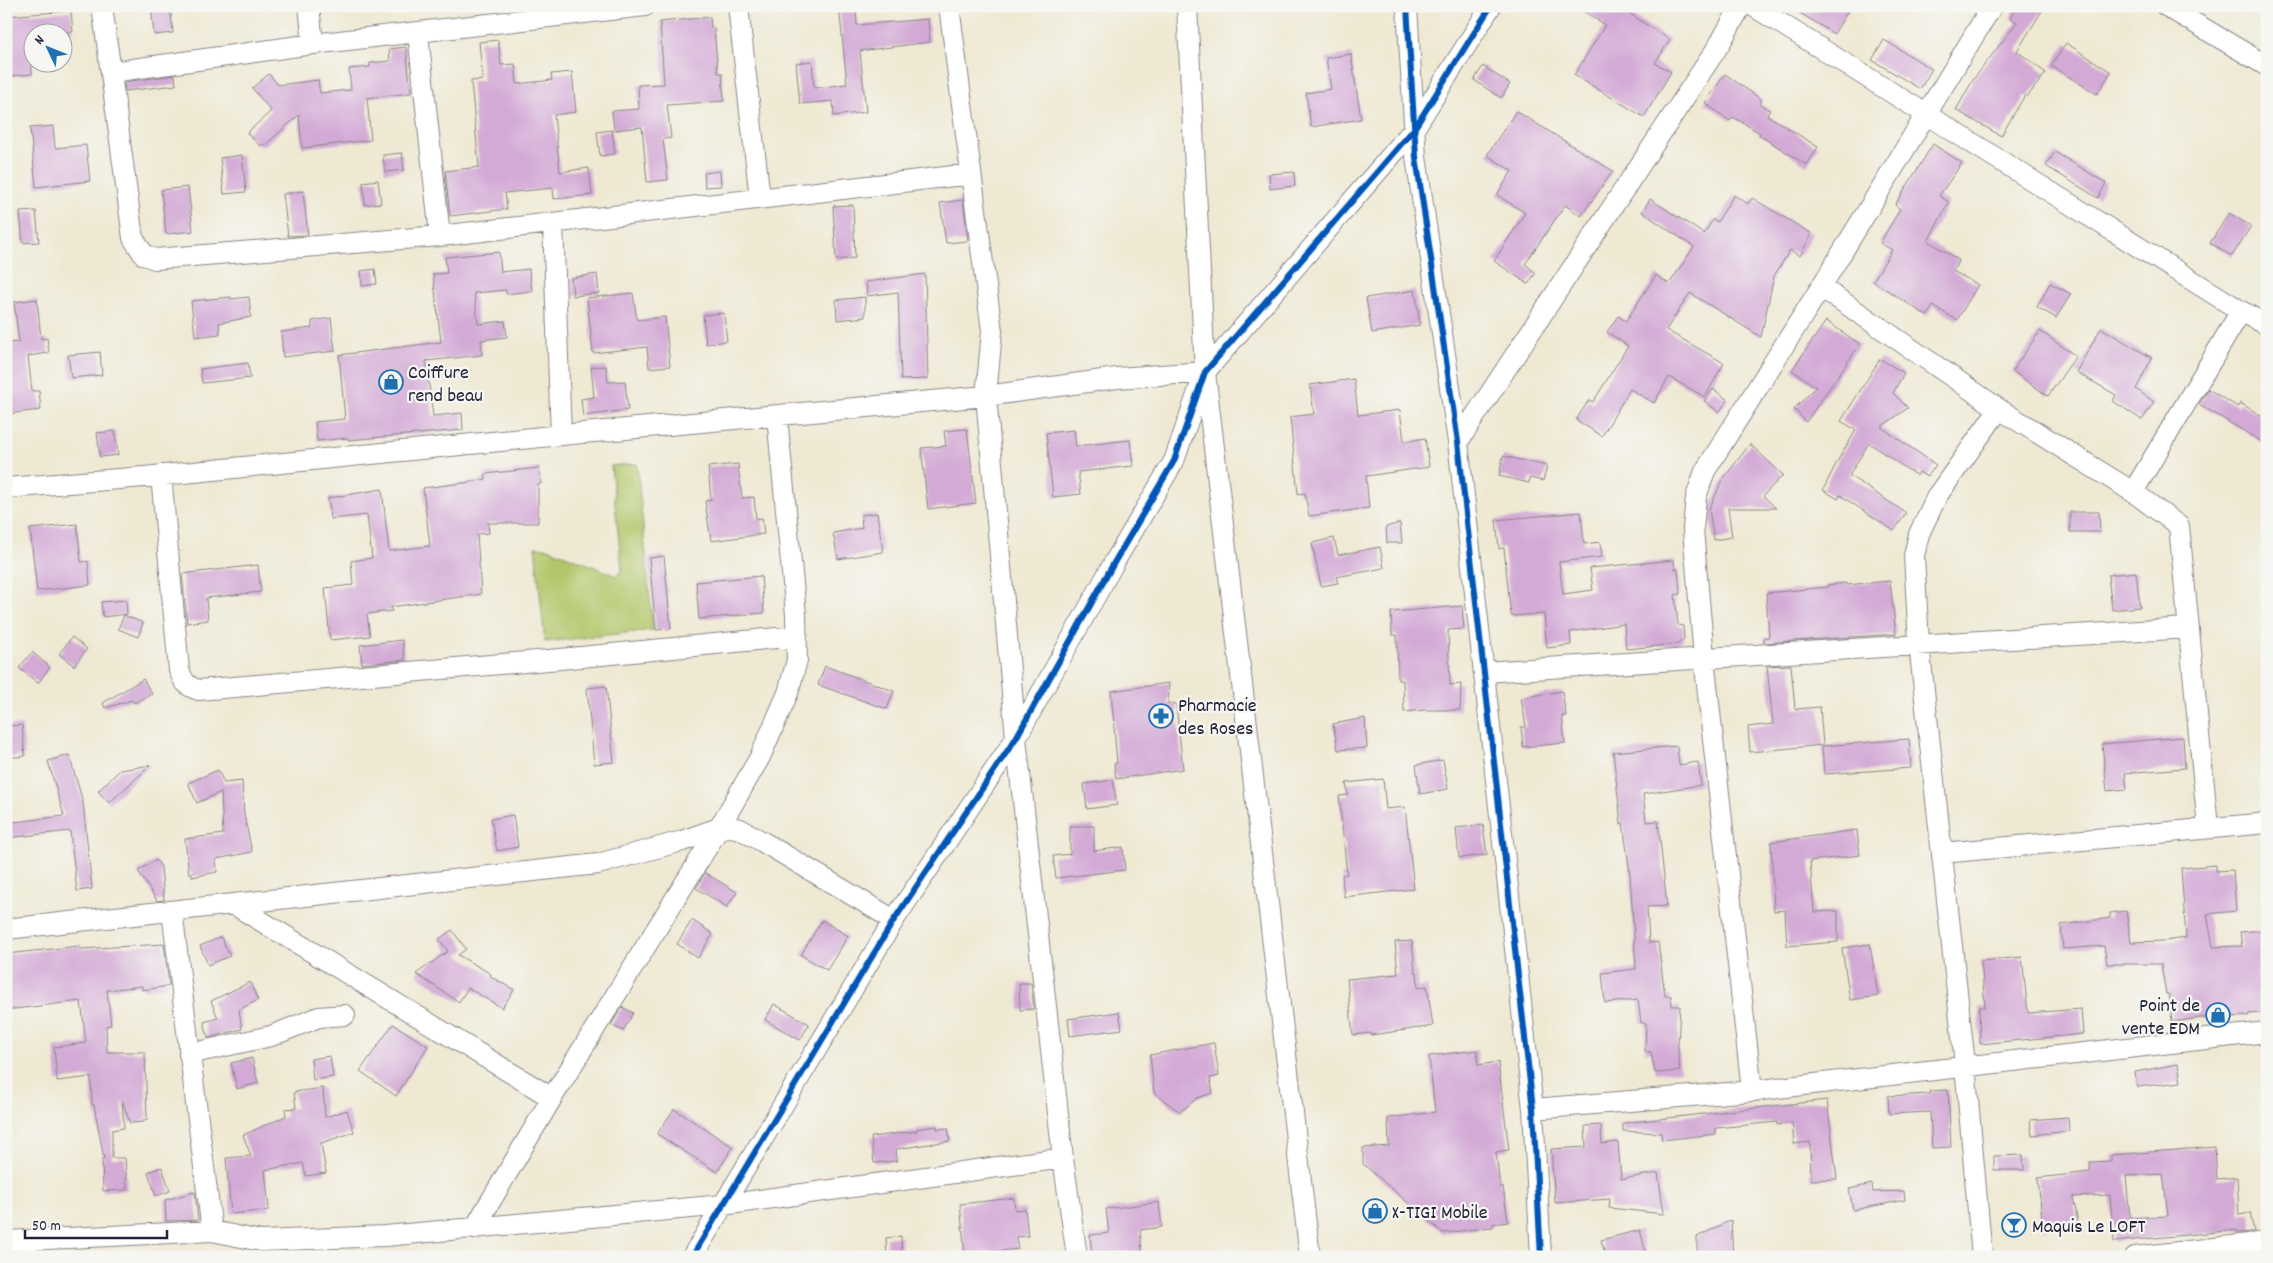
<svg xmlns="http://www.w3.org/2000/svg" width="2273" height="1263" viewBox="0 0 2273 1263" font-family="Dekko,sans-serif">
<rect width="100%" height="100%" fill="#f6f6f2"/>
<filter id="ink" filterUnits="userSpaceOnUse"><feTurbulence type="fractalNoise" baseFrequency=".02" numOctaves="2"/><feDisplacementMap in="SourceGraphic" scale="10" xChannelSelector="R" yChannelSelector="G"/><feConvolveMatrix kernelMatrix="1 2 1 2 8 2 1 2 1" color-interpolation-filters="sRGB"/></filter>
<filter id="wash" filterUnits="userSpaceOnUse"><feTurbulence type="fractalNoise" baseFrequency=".0096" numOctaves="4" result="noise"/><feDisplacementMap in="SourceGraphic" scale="20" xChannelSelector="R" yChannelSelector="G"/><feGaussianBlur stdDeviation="1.12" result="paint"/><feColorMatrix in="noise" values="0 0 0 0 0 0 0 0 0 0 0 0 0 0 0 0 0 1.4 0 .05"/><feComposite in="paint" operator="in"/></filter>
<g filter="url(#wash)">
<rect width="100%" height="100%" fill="#efe9d3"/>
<path fill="#b3c76b" stroke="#6a7453" d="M637,464L653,630L545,642L535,547L548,548L617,576L622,570L611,466Z"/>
<g id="blocks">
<path fill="#d3aad6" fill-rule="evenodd" d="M151,6H170L173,33L154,35Z
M839,6H856L857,25L928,19L930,42L860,51L866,112L834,116L833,101L800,104L796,63L812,61L814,88L847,84Z
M1575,6H1618L1670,40L1655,63L1671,72L1644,117L1574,75L1604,27V24Z
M1789,6H1851L1834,34Z
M2017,6H2045L2017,51L2046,73L2027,97L2025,95L2001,136L1956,110L1973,80L2017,22L2010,18Z
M71,11L73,32H32V74L6,77V16Z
M710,17L711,28H714L718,73H722L724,101L667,105L671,138L663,139L668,180L647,182L642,127L614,130L612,111L639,109L638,85L664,84L660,22Z
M498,40L501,65L515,64L517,84L552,80L551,74L572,72L576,112L554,115L560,172L589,168L592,195L554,199L553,188L505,193L507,209L450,216L445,171L479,167L471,81L483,80L479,42Z
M1884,40L1932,69L1920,89L1872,60Z
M2066,43L2111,72L2097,94L2051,66Z
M406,47L411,93L367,98L371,140L302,148L299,115L265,145H259L247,133L271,111L252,88L269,74L278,85L318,80L320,93L351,90L349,69L370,67V63L390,61L389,49Z
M1351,54L1361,119L1311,127L1306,93L1331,89L1326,58Z
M1483,66L1510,84L1501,98L1474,80Z
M1725,74L1762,100L1760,104L1770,110L1767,115L1818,147L1807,165L1759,135L1760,133L1733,117L1730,121L1705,103Z
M175,75L176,85L125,91L124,82Z
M1516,111L1613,171L1581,216L1565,205L1525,264L1536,273L1528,284L1494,261L1525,213L1497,195L1512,171L1487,155Z
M53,126L55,148L86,145L90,181L36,187L30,128Z
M612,130L615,154L600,156L597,132Z
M1933,144L1962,163L1939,196L1949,202L1928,241L1959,260L1953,271L1978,285L1957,320L1933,306L1927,316L1873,281L1892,250L1880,243L1900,209L1895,205Z
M2055,152L2106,183L2098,198L2046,166Z
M402,153L404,170L385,172L383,155Z
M242,155L246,192L224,194L220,158Z
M720,171L721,186L705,187L704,173Z
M1294,172L1295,186L1270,189L1269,174Z
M378,180L381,203L365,205L363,182Z
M188,187L193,231L166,234L161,190Z
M303,191L308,235L288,236L283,194Z
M1734,195L1748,204L1752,198L1812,234L1800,256L1790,250L1774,276L1761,337L1690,293L1666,330L1724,363L1705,397L1669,377L1654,403L1630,389L1602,436L1576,420L1589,400L1593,402L1628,346L1607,332L1618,316L1626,321L1656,275L1669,284L1694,247L1642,212L1650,199L1704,234L1713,219L1717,222Z
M963,200L968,241L946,243L940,203Z
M853,205L855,258L836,260L833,206Z
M36,211L39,242L23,243L20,212Z
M2229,213L2251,226L2232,256L2210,243Z
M499,252L501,272L529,269L532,291L506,294V290L474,293L478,324L505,321L507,337L481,340L482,355L426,361L433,416L462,413L463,430L348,440V438L317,441L315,422L345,419L339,355L441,342L433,274L447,273L445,257Z
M375,269L377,284L362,286L361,271Z
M597,274L599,293L573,296L571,278Z
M925,274L928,379L901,380L898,292L867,296L866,282Z
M2050,283L2071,294L2056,318L2037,307Z
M1415,290L1420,325L1372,333L1366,298Z
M633,293L637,320L665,317L670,366L649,368L647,347L593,353L587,298Z
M231,297V299L249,297L251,317L219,323L220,334L195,337L191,301Z
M865,297V317L837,320L836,300Z
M37,299L41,339L47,338L49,353L28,356L32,391H39L41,410L6,414V343L19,342L14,302Z
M724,313L727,341L706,344L703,315Z
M331,318L335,351L283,357L281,332L312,328V321Z
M1826,321L1860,344L1806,422L1794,409L1816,387L1792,370Z
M2101,328L2152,358L2136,389L2154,402L2142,420L2113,401L2116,395L2076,372Z
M2040,331L2076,356L2048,396L2012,371Z
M100,352L102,375L71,378L68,355Z
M1880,359L1904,373L1893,393L1908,408L1881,427L1936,465L1927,477L1919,472L1917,476L1869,443L1850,474V476L1906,513L1894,531L1840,495L1838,499L1823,490L1838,460L1856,430L1841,421Z
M248,363L250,378L202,383L200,369Z
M606,366L608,382L625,381L628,410L583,416L581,399L594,397L591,367Z
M1354,379L1358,415L1400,410L1404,442L1425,438L1429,467L1366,476L1369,508L1309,516L1305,493L1298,494L1290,417L1314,414L1310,385Z
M1713,389L1728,400L1719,412L1704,401Z
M2208,389L2238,407L2240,403L2267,419V445L2199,404Z
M967,429L976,503L928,509L921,448L946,446L944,431Z
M1074,430L1076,446L1130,440L1133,466L1078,472L1081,494L1053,497L1046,433Z
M115,431L118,455L100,457L97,433Z
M1750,444L1783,475L1763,496L1776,508H1728L1732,537L1714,540L1709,509L1723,479Z
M1503,456L1547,466L1543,481L1530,478L1529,483L1499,476Z
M738,464L742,498L754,497L756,519L762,518L764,534L711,541L705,501L711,500L708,467Z
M539,468L541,484H538V523H488L489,533L477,534L481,594L391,607L392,611L367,614L370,636L330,640L325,588L353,585L351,561L372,558L367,515L331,519L328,498L382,489L389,551L430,546L423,488L471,482L486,479L485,474Z
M1581,512L1584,544L1600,542L1602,557L1559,562L1563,594L1593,590L1590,568L1674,560L1675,569H1678L1680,594L1675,595L1678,625L1683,626L1684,639L1678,644L1626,649L1624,624L1570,632L1571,645L1547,648L1544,614L1511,616L1504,548L1499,549L1496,520Z
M2070,512H2099L2100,532H2070Z
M877,513L883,552L838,559L833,533L862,528L861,515Z
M1400,523L1402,543H1387L1386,527Z
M77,524L81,562L88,561L90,585L37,591L30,529Z
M1334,538L1338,555L1380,547L1384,568L1336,577L1338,583L1321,586L1312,543Z
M664,556L671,629L656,630L649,558Z
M258,565L261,592L206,598L208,620L187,623L182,574Z
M2136,572L2140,607L2112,610L2108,575Z
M761,576L764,613L699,619L696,582Z
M1890,581L1896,634L1764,643V637H1769L1766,593L1828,587L1827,585L1846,583V585Z
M126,600L127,614L103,617L101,602Z
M1462,606L1464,629L1448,630L1450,685L1461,684L1460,710H1425L1404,712L1403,680H1398L1397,635H1392L1391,612Z
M124,615L143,623L138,637L118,629Z
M72,637L87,649L74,666L59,654Z
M402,640L405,660L362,664L360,645Z
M32,652L50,667L38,683L19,668Z
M1791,665L1795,709L1820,707L1823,745L1750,752L1748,727L1773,724L1767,666Z
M825,666L894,691L887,709L818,685Z
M143,679L152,694L134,703L132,700L105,708L103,703Z
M1169,683L1168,704H1176L1183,769L1116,779L1114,764L1117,763L1111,691Z
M606,686L614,762L594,764L587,688Z
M1562,691L1566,716H1562L1565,743L1523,747L1521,727H1526L1521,698Z
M1365,718L1367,748L1338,750L1333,724Z
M22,725L25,756L6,758V726Z
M2183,737L2185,768L2125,773L2127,789L2107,791L2102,744Z
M1909,739L1911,768L1824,774L1822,746Z
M1677,746L1679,765L1698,762L1701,785L1643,794L1646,822L1658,821L1667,906L1647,907L1649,943L1658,942L1665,996H1671L1672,1006H1680L1678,1046L1680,1071L1655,1073L1651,1052H1645L1646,1023H1641L1638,1000L1605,1003L1602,973L1636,969L1630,874L1623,823L1621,824L1613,752Z
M69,755L83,802L92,889L77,891L70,831L6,838V823L64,816L48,761Z
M1443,760L1448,789L1420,794L1416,765Z
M151,765L109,803L98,791L120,770Z
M218,770L224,783L242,781L244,814L252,852L216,859L217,872L192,877V872L189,874L185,839L223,834L221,792L197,803L188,783Z
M1383,779L1386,809L1405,807L1414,889L1344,897L1342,875L1347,874L1339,796L1348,795L1346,783Z
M1113,780L1117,805L1087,809L1084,784Z
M513,815L518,847L497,851L491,819Z
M1483,825L1487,855L1459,858L1456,828Z
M1070,826H1094V851L1123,847L1125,870L1056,878L1053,856L1070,854Z
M1857,830L1860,855L1810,861L1814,912L1838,911V942L1787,946L1785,910L1774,911L1771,842Z
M156,860L161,867L164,900L157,901L138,871Z
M2216,865V871L2233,870L2236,911L2207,914L2213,947L2242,946L2240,932L2267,930V969L2264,970L2266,1012L2249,1014L2248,1016L2200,1018L2172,1022L2169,994H2166L2161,964H2107L2104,946L2063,949L2061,925L2110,918V913L2126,911L2131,942L2165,941L2186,938L2181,868Z
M705,873L737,892L727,907L696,888Z
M692,920L713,934L698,958L677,944Z
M822,920L848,936L827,970L801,955Z
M452,930L466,949L458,955L491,974L490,976L514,990L502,1008L468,988L459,1002L416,974L448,951L439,939Z
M221,937L230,956L208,965L200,946Z
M1412,941L1415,972H1417L1418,988L1427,986L1433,1026L1371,1035L1370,1033L1353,1035L1347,979L1398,974L1395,942Z
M164,944L169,986L142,990V986L107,990L111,1025L106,1026L107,1052H145L147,1120H144V1122L130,1123L122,1100L124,1128L112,1130V1158H125L127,1190L103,1191L102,1159H104L94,1105H92L91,1077L57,1081L54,1047L86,1043L81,1001L6,1010V954L80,946V949Z
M1870,944L1878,996L1850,1000L1842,948Z
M2022,957L2028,1013L2081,1009L2083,1034L1980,1044L1979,1007H1985L1981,961Z
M250,982L258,1000L239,1010L242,1029L208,1038L204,1022L218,1018L211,1001Z
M1019,983H1031L1034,1009L1020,1010Z
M774,1004L809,1024L800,1040L765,1020Z
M622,1007L633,1013L623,1031L611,1025Z
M1119,1012L1122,1029L1070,1036L1068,1019Z
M393,1024L428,1046L396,1096L360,1071Z
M1214,1043L1219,1076L1210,1078L1213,1093L1197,1098L1180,1112L1154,1093L1150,1055Z
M1477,1050L1478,1065L1498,1062L1509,1150L1496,1152L1500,1187H1503L1508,1222L1493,1224V1227L1443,1233L1363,1164V1148L1389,1146L1388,1118L1435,1112L1429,1056Z
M330,1056L333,1077L313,1080L311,1059Z
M252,1058L258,1083L237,1089L231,1063Z
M2178,1064L2181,1082L2137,1087L2135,1072Z
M323,1088L325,1117L347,1110L354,1132L321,1143L326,1173L306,1176L303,1163L265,1170L269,1210L231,1214L226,1158L251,1156L243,1135L286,1116L285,1109L296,1108L294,1092Z
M1948,1090L1951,1147L1932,1148L1930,1112L1889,1114L1888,1096L1930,1094L1929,1091Z
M1827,1100L1837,1179L1811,1180L1810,1142L1794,1144L1792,1123L1777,1125V1122L1716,1128V1134L1662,1140L1661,1133L1623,1131V1123Z
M674,1109L733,1147L717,1172L657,1134Z
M2068,1117L2069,1131L2032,1135L2030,1120Z
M1601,1125L1602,1144L1618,1142L1621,1179L1658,1173L1664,1214L1609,1208L1610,1199L1555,1203L1551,1149L1586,1147L1585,1126Z
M937,1126V1129L948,1128L950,1141L896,1149L897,1161L874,1163L871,1137L917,1131L916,1129Z
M2215,1147L2217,1179L2237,1177L2239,1215L2250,1213L2254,1232L2237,1233V1230L2114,1242L2110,1195L2073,1197L2078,1222L2043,1229L2038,1178L2090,1172V1162L2111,1161V1155ZM2163,1174L2168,1216L2130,1218L2126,1176Z
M2023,1155L2024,1170H1994V1156Z
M162,1167L170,1191L156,1196L148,1172Z
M1872,1184L1873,1192L1904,1191L1905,1200L1853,1210L1849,1189Z
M195,1192L198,1220L166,1221L165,1200Z
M1014,1198L1015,1210L1025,1209L1028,1236L1016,1237L1018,1249L965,1255L960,1204Z
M1159,1202L1162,1227L1140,1230L1142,1251L1108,1254V1257H1092L1090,1235L1109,1233L1106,1209Z
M1731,1220L1733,1257H1697V1237Z
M1640,1230L1647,1257H1606L1601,1240Z
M901,1236L902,1257H887L886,1238Z"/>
</g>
</g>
<g filter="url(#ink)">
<use href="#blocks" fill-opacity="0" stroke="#888687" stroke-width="1"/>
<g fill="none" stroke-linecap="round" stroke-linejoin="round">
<g stroke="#888687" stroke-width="22">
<path id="minor" d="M102,6L133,238L144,255L155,259L440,236L971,174
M309,6L313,44
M738,6L760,198
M949,6L992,331L986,396L1016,738L1063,1158L1077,1257
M1187,6L1205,372L1310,1257
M1407,6L1416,157L1458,442L1533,1109L1541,1257
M1753,6L2241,311L2267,325
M2166,6L2267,66
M418,34L440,236
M111,72L313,44L645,6
M553,224L561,435
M1821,287L1999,409L2133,492L2179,526L2208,828
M1458,442L1719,45L1741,6
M161,475L179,670C183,681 187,687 199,690L560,659L797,636
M6,488L144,477L561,435L986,396L1117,378L1205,372
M2133,492L2241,311
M1484,672L2188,628
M1942,853L2267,823
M233,904L552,1098
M172,911L212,1231
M6,929L598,864L682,841L719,828L731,827L740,829L763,842L894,920
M189,1054L271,1036L319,1017L345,1015
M1752,1091L1704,658L1693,529L1696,497L1705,471L1821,287L1992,6
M1533,1109L1752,1091L2267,1032
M474,1229L552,1098L719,828L760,757L788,693L797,660L796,615L777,416
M6,1241L212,1231L261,1241L385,1236L723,1205L1063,1158
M692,1257L894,920L1016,738L1115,561L1174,461L1205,372L1414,129L1491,6
M1982,1257L1965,1065L1919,644L1914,556L1919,534L1937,496L1999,409
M2135,1257L2267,1242"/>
</g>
<use href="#minor" stroke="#fff" stroke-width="20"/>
<g stroke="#f6f6f2" stroke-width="9">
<path id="cycleway" d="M1407,6L1416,157L1458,442L1533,1109L1541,1257
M692,1257L894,920L1016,738L1115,561L1174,461L1205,372L1414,129L1491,6"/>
</g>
<use href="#cycleway" stroke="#0057b8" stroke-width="6"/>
</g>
</g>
<defs>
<g id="shop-ring" transform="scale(1.25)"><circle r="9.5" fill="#f6f6f2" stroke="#1f6fb2" stroke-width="1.5"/><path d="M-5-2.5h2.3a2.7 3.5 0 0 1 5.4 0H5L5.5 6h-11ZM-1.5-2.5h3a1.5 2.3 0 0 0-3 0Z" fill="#1f6fb2"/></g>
<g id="pharmacy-ring" transform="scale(1.25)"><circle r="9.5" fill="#f6f6f2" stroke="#1f6fb2" stroke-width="1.5"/><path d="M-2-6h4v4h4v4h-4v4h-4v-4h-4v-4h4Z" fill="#1f6fb2"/></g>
<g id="bar-ring" transform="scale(1.25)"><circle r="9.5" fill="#f6f6f2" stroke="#1f6fb2" stroke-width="1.5"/><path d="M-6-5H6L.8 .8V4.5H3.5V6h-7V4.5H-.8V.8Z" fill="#1f6fb2"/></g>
</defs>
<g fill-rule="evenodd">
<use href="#shop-ring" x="391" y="382"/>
<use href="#pharmacy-ring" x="1161" y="716"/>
<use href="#shop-ring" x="2218" y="1015"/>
<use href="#shop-ring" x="1375" y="1211"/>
<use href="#bar-ring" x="2014" y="1225"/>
</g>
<g text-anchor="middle" stroke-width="4.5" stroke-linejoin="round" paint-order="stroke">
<g font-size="20" fill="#22223b" stroke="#f6f6f2" text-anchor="start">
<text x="408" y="378">Coiffure<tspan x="408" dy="23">rend beau</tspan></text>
<text x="1178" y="711">Pharmacie<tspan x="1178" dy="23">des Roses</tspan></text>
<text x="2200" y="1011" text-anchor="end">Point de<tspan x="2200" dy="23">vente EDM</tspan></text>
<text x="1392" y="1218">X-TIGI Mobile</text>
<text x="2032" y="1232">Maquis Le LOFT</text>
</g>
</g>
<rect width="2273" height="1263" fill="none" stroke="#f6f6f2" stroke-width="25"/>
<g transform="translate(48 48) rotate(313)"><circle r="24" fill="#f6f6f2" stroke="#a1a1a9"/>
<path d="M0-4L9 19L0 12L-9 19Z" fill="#1f6fb2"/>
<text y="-8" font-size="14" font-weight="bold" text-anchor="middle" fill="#22223b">N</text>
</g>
<path d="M25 1230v8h142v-8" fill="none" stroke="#22223b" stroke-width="2.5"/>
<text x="32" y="1230" font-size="15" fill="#22223b" stroke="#f6f6f2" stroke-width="4" paint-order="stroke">50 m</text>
</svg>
